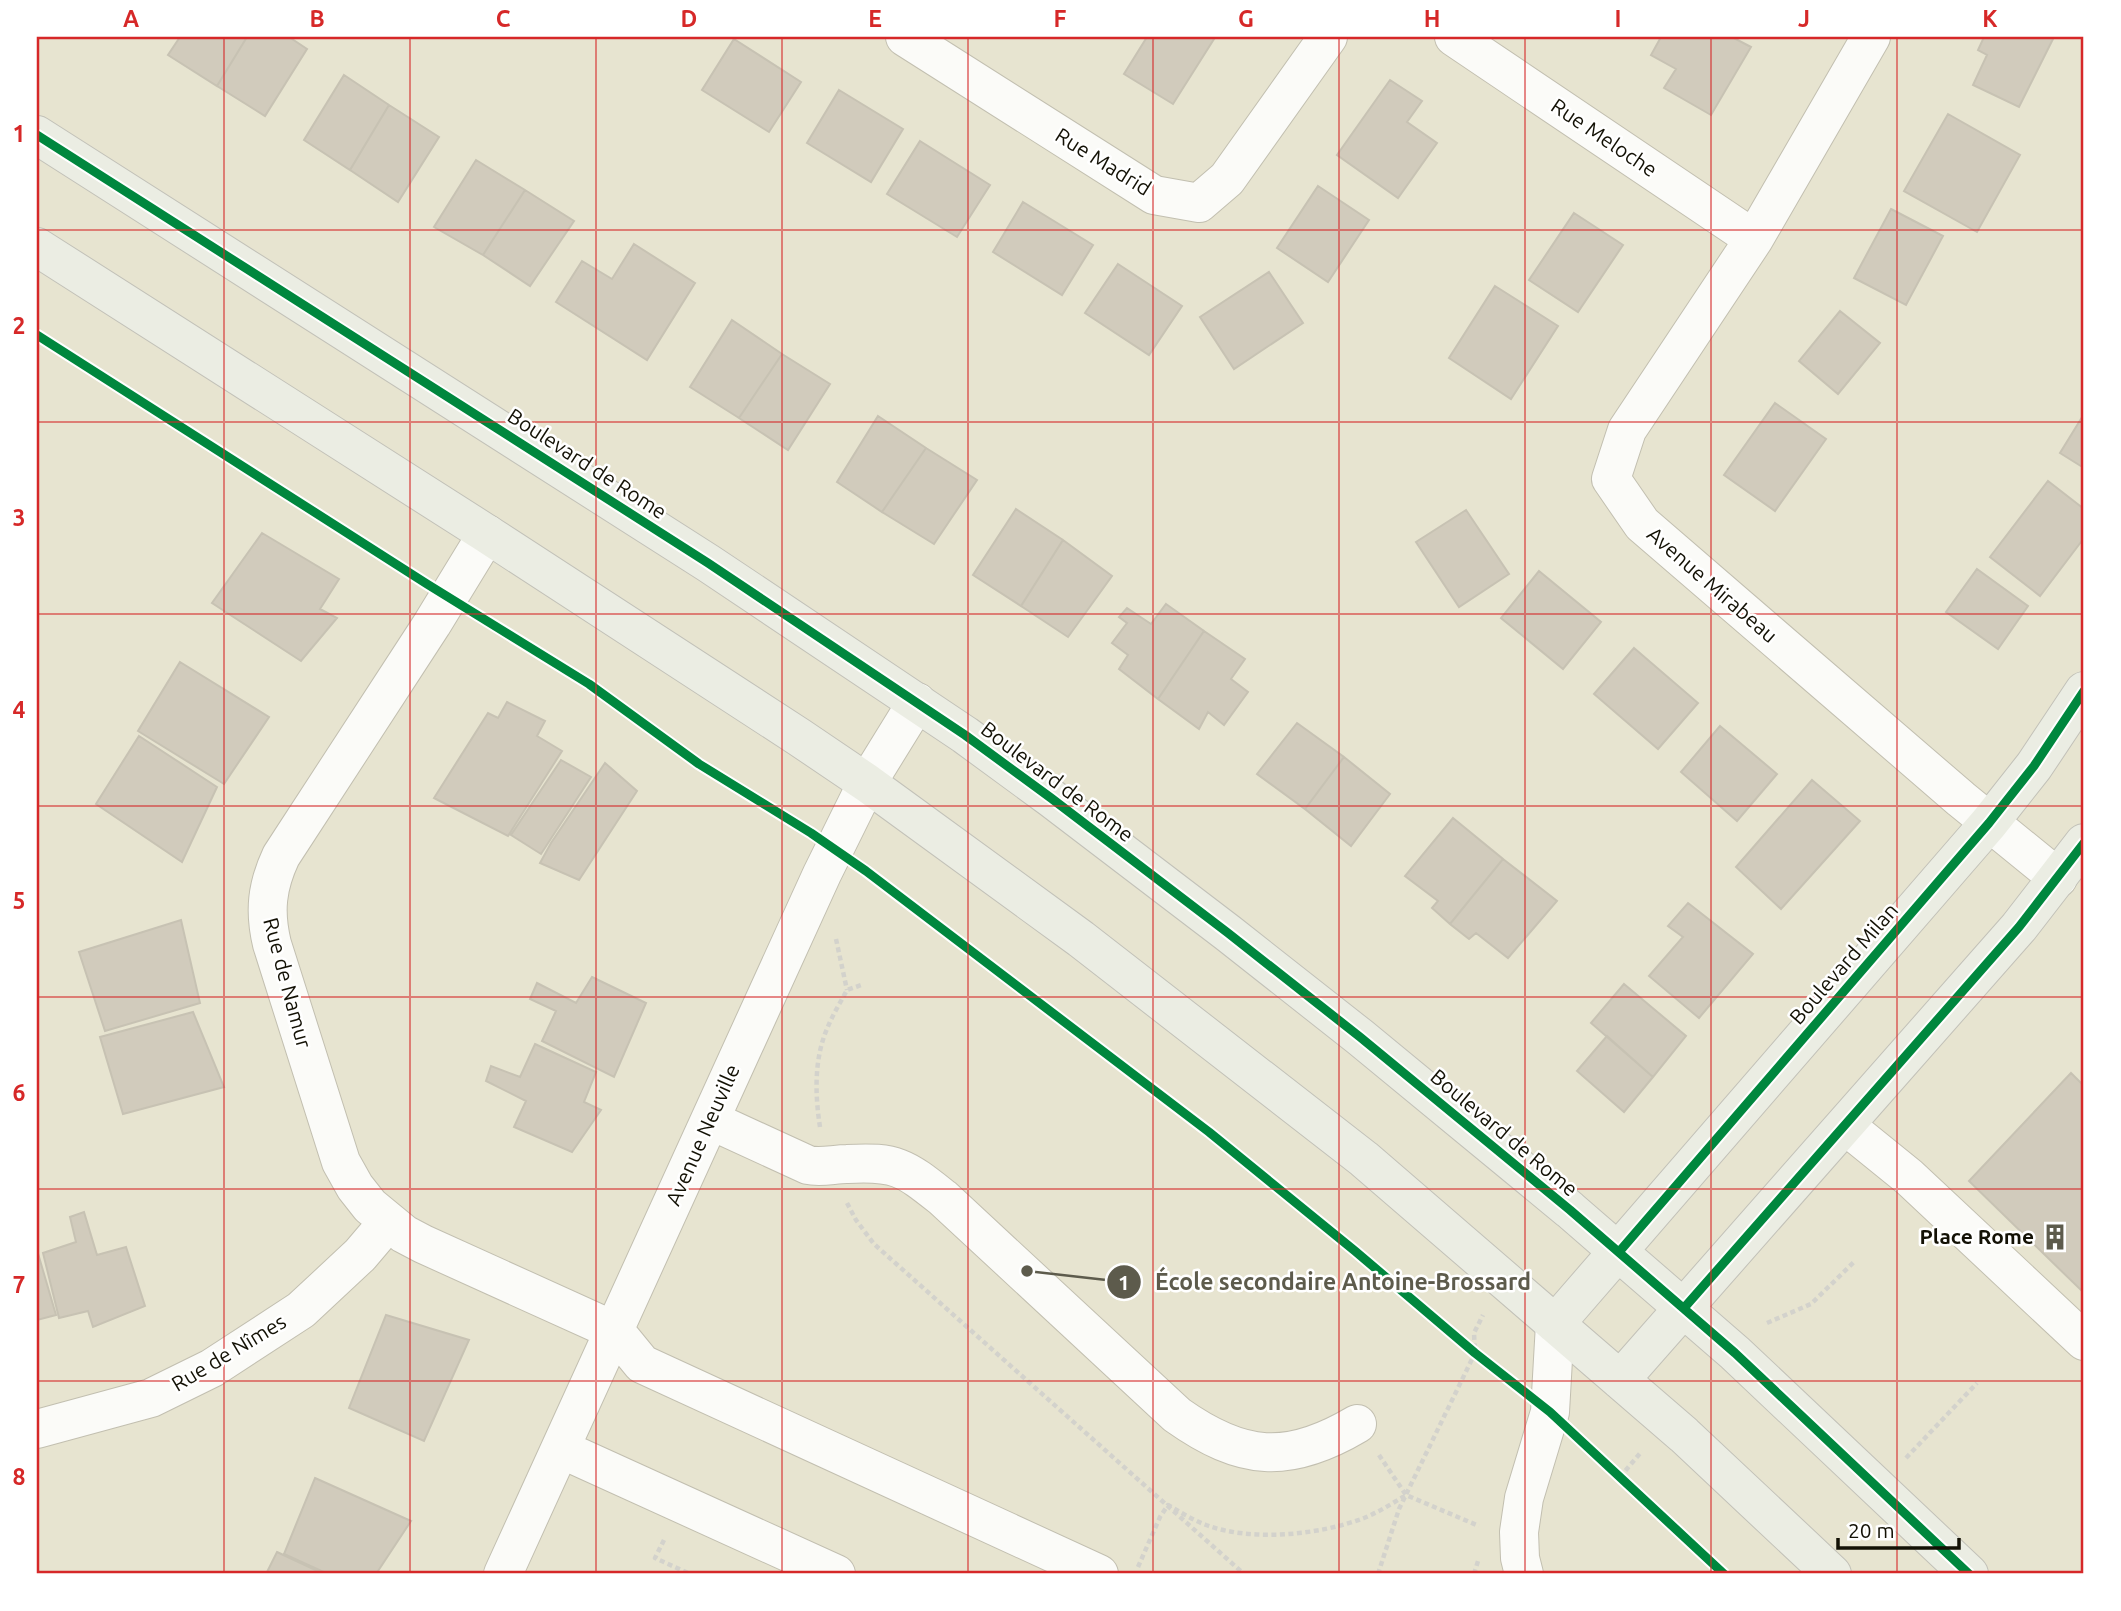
<svg xmlns="http://www.w3.org/2000/svg" width="2121" height="1611" viewBox="0 0 2121 1611" font-family="Ubuntu,sans-serif">
<rect width="100%" height="100%" fill="#e7e4d0"/>
<path fill="#d1cbbc" stroke="#c7c2b3" stroke-width="2" d="M180,37H247L217,86L168,55Z
M247,37H289L307,49L265,116L217,86Z
M1147,37H1211L1214,39L1173,104L1124,74Z
M1661,37H1732L1751,47L1711,115L1664,88L1676,69L1651,55Z
M1984,37H2054L2019,107L1973,85L1987,55L1978,50Z
M734,39L801,82L769,132L702,90Z
M344,75L389,105L350,170L304,140Z
M1390,80L1422,101L1407,122L1437,143L1398,198L1337,155Z
M839,90L903,129L871,182L807,143Z
M389,105L439,137L398,202L350,170Z
M1948,114L2020,155L1977,232L1904,191Z
M920,141L990,185L957,237L887,194Z
M476,160L525,190L483,255L434,227Z
M1318,186L1369,220L1328,282L1277,248Z
M525,190L574,221L530,286L483,255Z
M1023,202L1093,245L1062,295L993,252Z
M1891,209L1943,236L1906,305L1854,278Z
M1574,213L1623,245L1578,312L1529,280Z
M634,244L695,283L647,360L556,302L582,261L612,279Z
M1118,264L1182,306L1149,355L1085,313Z
M1269,272L1303,323L1234,369L1200,317Z
M1495,286L1558,326L1511,399L1449,358Z
M1840,311L1880,343L1838,394L1799,361Z
M732,320L782,354L739,418L690,387Z
M782,354L830,384L788,450L739,418Z
M1775,403L1826,439L1775,511L1724,475Z
M2084,414V468L2060,453Z
M878,416L926,448L882,512L837,482Z
M926,448L977,480L934,544L882,512Z
M2048,481L2084,509V538L2040,596L1990,557Z
M1016,509L1063,540L1021,606L973,575Z
M1466,510L1509,574L1459,607L1416,542Z
M262,533L339,579L320,609L337,618L301,661L212,603Z
M1063,540L1112,576L1068,637L1021,606Z
M1977,569L2028,606L1998,649L1946,612Z
M1539,571L1601,622L1563,669L1501,618Z
M1166,604L1204,631L1158,699L1119,669L1128,655L1112,643L1127,623L1119,617L1127,608L1151,624Z
M1204,631L1245,659L1231,679L1248,692L1224,725L1208,712L1199,729L1158,699Z
M1634,648L1698,703L1658,749L1594,694Z
M180,662L269,717L224,784L138,731Z
M507,702L545,721L537,736L562,751L508,836L434,798L488,713L498,718Z
M1297,723L1344,757L1305,809L1257,774Z
M1720,726L1777,774L1737,821L1681,772Z
M139,736L217,787L182,862L96,804Z
M1344,757L1390,794L1351,846L1305,809Z
M561,760L591,777L541,854L511,835Z
M605,763L637,791L579,880L540,863L551,843Z
M1812,780L1860,821L1781,909L1736,867Z
M1453,818L1503,859L1450,924L1432,908L1438,901L1405,876Z
M1503,859L1557,901L1508,958L1476,933L1469,939L1450,924Z
M1688,903L1753,954L1699,1018L1649,976L1683,937L1668,926Z
M181,920L200,1003L105,1031L79,952Z
M592,977L646,1003L614,1077L542,1041L556,1011L530,999L537,983L576,1003Z
M1624,984L1686,1036L1653,1077L1591,1023Z
M193,1012L224,1087L123,1114L100,1037Z
M1607,1036L1653,1077L1624,1112L1577,1071Z
M535,1044L596,1072L584,1102L601,1110L572,1152L514,1127L526,1101L486,1081L491,1066L520,1077Z
M2071,1073L2084,1086V1293L1969,1181Z
M84,1212L97,1255L126,1247L145,1306L93,1327L88,1311L59,1318L43,1253L76,1242L70,1217Z
M37,1250L56,1315L37,1320Z
M386,1315L469,1340L424,1441L349,1408Z
M315,1478L411,1521L376,1574H328L284,1554Z
M277,1552L324,1574H266Z"/>
<g fill="none" stroke-linecap="round" stroke-linejoin="round">
<g stroke="#c2bfb0" stroke-width="40">
<path id="minor" d="M905,37L1154,195L1199,203L1227,179L1328,37
M1454,37L1754,239
M1871,37L1754,239L1627,430L1611,479L1642,524L1961,799L2058,878
M487,534L432,624L281,856C267,886 264,911 272,944L341,1162L355,1187L370,1206L404,1234L423,1244L615,1331L642,1364L1099,1574
M710,1120L808,1165C821,1168 834,1164 847,1164C897,1161 905,1168 943,1198L1177,1415C1242,1461 1288,1465 1357,1424
M1846,1126L1909,1177L2084,1341
M37,1429L151,1398L212,1368L301,1310L360,1255L388,1222
M561,1449L836,1574
M503,1574L822,874L867,783L917,702
M1524,1574L1520,1558L1519,1532L1524,1498L1550,1412L1555,1324"/>
</g>
<g stroke="#c2c1b8" stroke-width="40">
<path id="major" d="M37,135L708,563L965,735L1051,798L1228,933L1360,1037L1570,1210L1735,1353L1969,1574
M37,247L487,534L799,737L867,783L1081,939L1364,1159L1684,1435L1832,1574
M1555,1324L1989,823L2034,766L2084,691
M1620,1380L2019,927L2084,843"/>
</g>
<path stroke="#d3d2cc" stroke-width="4.5" stroke-dasharray="5 3.5" stroke-linecap="butt" d="M836,939L847,990
M820,1127C815,1095 814,1059 827,1029C832,1016 840,1003 847,990L861,985
M847,1203L856,1220L874,1244L1244,1574
M1767,1323L1811,1304L1854,1262
M1379,1455L1406,1495L1479,1526
M1906,1458L1977,1383
M1620,1477L1642,1451
M664,1540L655,1558L690,1574
M1138,1567L1160,1517L1168,1505C1180,1512 1193,1520 1206,1525C1252,1542 1319,1535 1364,1518C1379,1512 1393,1503 1406,1495
M1378,1574L1399,1509L1475,1353L1474,1333L1483,1315
M1474,1574L1478,1561"/>
<use href="#minor" stroke="#fbfbf8" stroke-width="38"/>
<use href="#major" stroke="#ebede3" stroke-width="38"/>
<g stroke="#fff" stroke-width="13">
<path id="cycleway" d="M37,135L708,563L965,735L1051,798L1228,933L1360,1037L1570,1210L1735,1353L1969,1574
M37,335L427,584L589,684L699,764L811,833L866,871L1209,1132L1355,1251L1475,1353L1550,1412L1724,1574
M1619,1252L1989,823L2034,766L2084,691
M1684,1308L2019,927L2084,843"/>
</g>
<use href="#cycleway" stroke="#00873e" stroke-width="9"/>
</g>
<path fill="none" stroke="#d62828" stroke-width="2" stroke-opacity="0.55" d="M224,37V1574M410,37V1574M596,37V1574M782,37V1574M968,37V1574M1153,37V1574M1339,37V1574M1525,37V1574M1711,37V1574M1897,37V1574M37,230H2084M37,422H2084M37,614H2084M37,806H2084M37,997H2084M37,1189H2084M37,1381H2084"/>
<defs>
<g id="building-bare" transform="scale(2.1)"><path d="M-4-6H4V6H1V3H-1V6H-4ZM-2.5-4.3h1.7v1.8h-1.7ZM.8-4.3h1.7v1.8H.8ZM-2.5-1h1.7V.8h-1.7ZM.8-1h1.7V.8H.8Z" fill="#5d5b4c" stroke="#fff" stroke-width="2.5" paint-order="stroke"/></g>
</defs>
<g fill-rule="evenodd">
<use href="#building-bare" x="2055" y="1237"/>
</g>
<g text-anchor="middle" stroke-width="5" stroke-linejoin="round" paint-order="stroke">
<g font-size="21" fill="#131105" stroke="#fff">
<text transform="translate(1604 138) rotate(34)" y="7">Rue Meloche</text>
<text transform="translate(1103 162) rotate(32)" y="7">Rue Madrid</text>
<text transform="translate(587 464) rotate(33)" y="7">Boulevard de Rome</text>
<text transform="translate(1712 585) rotate(41)" y="7">Avenue Mirabeau</text>
<text transform="translate(1057 782) rotate(37)" y="7">Boulevard de Rome</text>
<text transform="translate(1844 964) rotate(-49)" y="7">Boulevard Milan</text>
<text transform="translate(287 983) rotate(75)" y="7">Rue de Namur</text>
<text transform="translate(1504 1133) rotate(40)" y="7">Boulevard de Rome</text>
<text transform="translate(703 1135) rotate(-66)" y="7">Avenue Neuville</text>
<text transform="translate(229 1353) rotate(-31)" y="7">Rue de Nîmes</text>
</g>
<g font-size="21" font-weight="bold" fill="#131105" stroke="#fff" text-anchor="end">
<text x="2034" y="1244">Place Rome</text>
</g>
</g>
<path fill="none" stroke="#5d5b4c" stroke-width="2.5" d="M1027 1271L1124 1282"/>
<g fill="#5d5b4c" stroke="#fff" stroke-width="2.5">
<circle cx="1027" cy="1271" r="7"/>
<circle cx="1124" cy="1282" r="18"/>
</g>
<g font-size="21" text-anchor="middle" font-weight="bold" fill="#fff">
<text x="1124" y="1290">1</text>
</g>
<g font-size="23" text-anchor="middle" font-weight="bold" fill="#5d5b4c" stroke="#fff" stroke-width="5" stroke-linejoin="round" paint-order="stroke">
<text x="1343" y="1290">École secondaire Antoine-Brossard</text>
</g>
<rect width="2121" height="1611" fill="none" stroke="#ffffff" stroke-width="77"/>
<path d="M1838 1538v10h121v-10" fill="none" stroke="#131105" stroke-width="3.5"/>
<text x="1848" y="1538" font-size="21" fill="#131105" stroke="#ffffff" stroke-width="5" paint-order="stroke">20 m</text>
<rect x="38" y="38" width="2044" height="1534" fill="none" stroke="#d62828" stroke-width="2.5"/>
<g font-size="23" text-anchor="middle" font-weight="bold" fill="#d62828">
<text x="131" y="27">A</text>
<text x="317" y="27">B</text>
<text x="503" y="27">C</text>
<text x="689" y="27">D</text>
<text x="875" y="27">E</text>
<text x="1060" y="27">F</text>
<text x="1246" y="27">G</text>
<text x="1432" y="27">H</text>
<text x="1618" y="27">I</text>
<text x="1804" y="27">J</text>
<text x="1990" y="27">K</text>
<text x="19" y="142">1</text>
<text x="19" y="334">2</text>
<text x="19" y="526">3</text>
<text x="19" y="718">4</text>
<text x="19" y="909">5</text>
<text x="19" y="1101">6</text>
<text x="19" y="1293">7</text>
<text x="19" y="1485">8</text>
</g>
</svg>
